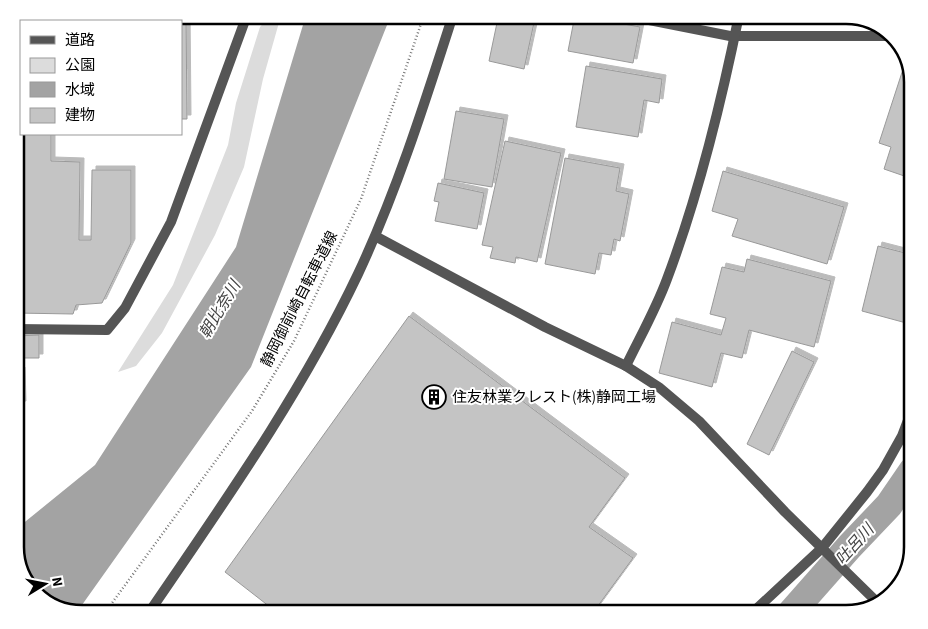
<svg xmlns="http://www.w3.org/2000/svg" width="928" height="629" viewBox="0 0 928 629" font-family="'Source Sans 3','Noto Sans JP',sans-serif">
<defs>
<filter id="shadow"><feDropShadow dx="4" dy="-4" stdDeviation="0" flood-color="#0004"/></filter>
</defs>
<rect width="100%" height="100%" fill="#fff"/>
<path fill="#dcdcdc" d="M271,15H285L280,19L263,79L244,167L215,235L162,333L136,366L118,372L173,285L228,145L236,103L260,27Z"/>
<path fill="#a3a3a3" d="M306,15H391L251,367L77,612L44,603L24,580L15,551V530L95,465L236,247Z"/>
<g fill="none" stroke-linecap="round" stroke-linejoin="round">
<path stroke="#a3a3a3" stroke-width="28" d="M790,614L850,546L889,505L913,470"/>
</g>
<path fill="#c4c4c4" stroke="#999" filter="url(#shadow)" d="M149,15H186L187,119H181V21H150Z
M511,15H524L535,18L524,69L489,61L498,18L509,21Z
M575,15L640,27L633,63L568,51Z
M906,60H907L913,82V179L884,169L891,147L879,143Z
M21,64V118L15,117V78Z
M586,66L662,79L659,103L644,100L638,137L576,127Z
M456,111L504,119L492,187L444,179Z
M15,125H21V134H51V161L80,162L79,240H91L92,170H131V243L102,303L76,305L73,314L15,313Z
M505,141L561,153L537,262L516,257L515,263L490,258L493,247L482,245Z
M565,158L620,168L616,191L629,194L620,241L614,239L611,255L599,253L595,274L545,264Z
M723,171L844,207L827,264L732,236L738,219L712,211Z
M438,183L484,193L477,229L435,221L439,202L434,201Z
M878,246L913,255V313L910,324L862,311Z
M747,259L831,281L814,347L749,330L742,358L721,353L712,387L659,373L672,322L721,335L726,318L710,314L722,267L744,272Z
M409,316L625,478L589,527L633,558L592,614H279L225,572Z
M39,335V358H15V336Z
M792,351L814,362L769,455L747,444Z
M15,371H21L22,405H15Z"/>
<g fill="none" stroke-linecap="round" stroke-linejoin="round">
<path stroke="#777" stroke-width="2.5" stroke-dasharray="1 2.5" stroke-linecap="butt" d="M104,614L252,411L294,341L361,199L424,15"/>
<path stroke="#555" stroke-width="10" d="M624,15L730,36H892
M375,236L545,327L626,366L660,388L699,421L785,512L879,604
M15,329L107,330L125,308L171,222L247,15
M148,614C223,504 301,394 358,274C397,191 425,102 453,15
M751,614L822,548L867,492L883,470L902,436L913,407"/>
<path stroke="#555" stroke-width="10" d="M626,366C640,337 656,309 667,279C699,194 721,104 739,15"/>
</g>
<defs>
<g id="building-ring" transform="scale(1.25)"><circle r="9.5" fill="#fff" stroke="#000" stroke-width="1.5"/><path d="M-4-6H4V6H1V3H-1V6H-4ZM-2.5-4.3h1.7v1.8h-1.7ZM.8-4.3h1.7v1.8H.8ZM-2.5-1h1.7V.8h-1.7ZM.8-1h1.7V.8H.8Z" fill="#000"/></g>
</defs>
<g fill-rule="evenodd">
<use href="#building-ring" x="434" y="397"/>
</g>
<g text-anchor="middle" stroke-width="4" stroke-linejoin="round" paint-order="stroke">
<g font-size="15" fill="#000" stroke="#fff">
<text transform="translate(299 299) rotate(-63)" y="5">静岡御前崎自転車道線</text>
</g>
<g font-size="15" fill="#000" stroke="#fff" text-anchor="start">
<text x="452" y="402">住友林業クレスト(株)静岡工場</text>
</g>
<g font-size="16" font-style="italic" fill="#444" stroke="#fff">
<text transform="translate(219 309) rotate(-59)" y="6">朝比奈川</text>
<text transform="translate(854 544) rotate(-48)" y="6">吐呂川</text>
</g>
</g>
<path d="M0 0H928V629H0ZM82 24H846A58 58 0 0 1 904 82V547A58 58 0 0 1 846 605H82A58 58 0 0 1 24 547V82A58 58 0 0 1 82 24Z" fill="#fff" fill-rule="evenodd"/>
<path fill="none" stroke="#000" stroke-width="2.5" d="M82 24H846A58 58 0 0 1 904 82V547A58 58 0 0 1 846 605H82A58 58 0 0 1 24 547V82A58 58 0 0 1 82 24Z"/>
<rect x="20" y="20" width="162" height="115" fill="#ffffff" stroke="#999999"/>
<rect x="30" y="36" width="25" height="8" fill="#555555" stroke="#999999"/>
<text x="65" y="45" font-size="15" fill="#000000">道路</text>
<rect x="30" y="58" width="25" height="15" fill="#dcdcdc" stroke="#999999"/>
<text x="65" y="70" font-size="15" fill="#000000">公園</text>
<rect x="30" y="82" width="25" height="15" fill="#a3a3a3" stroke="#999999"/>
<text x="65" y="95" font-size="15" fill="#000000">水域</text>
<rect x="30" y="108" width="25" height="15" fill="#c4c4c4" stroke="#999999"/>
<text x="65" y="120" font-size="15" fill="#000000">建物</text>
<g transform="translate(45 584) rotate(80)" stroke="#ffffff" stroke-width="4" paint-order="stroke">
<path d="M0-4L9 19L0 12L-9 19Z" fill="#000000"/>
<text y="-8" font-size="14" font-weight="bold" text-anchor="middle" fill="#000000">N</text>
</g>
</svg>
